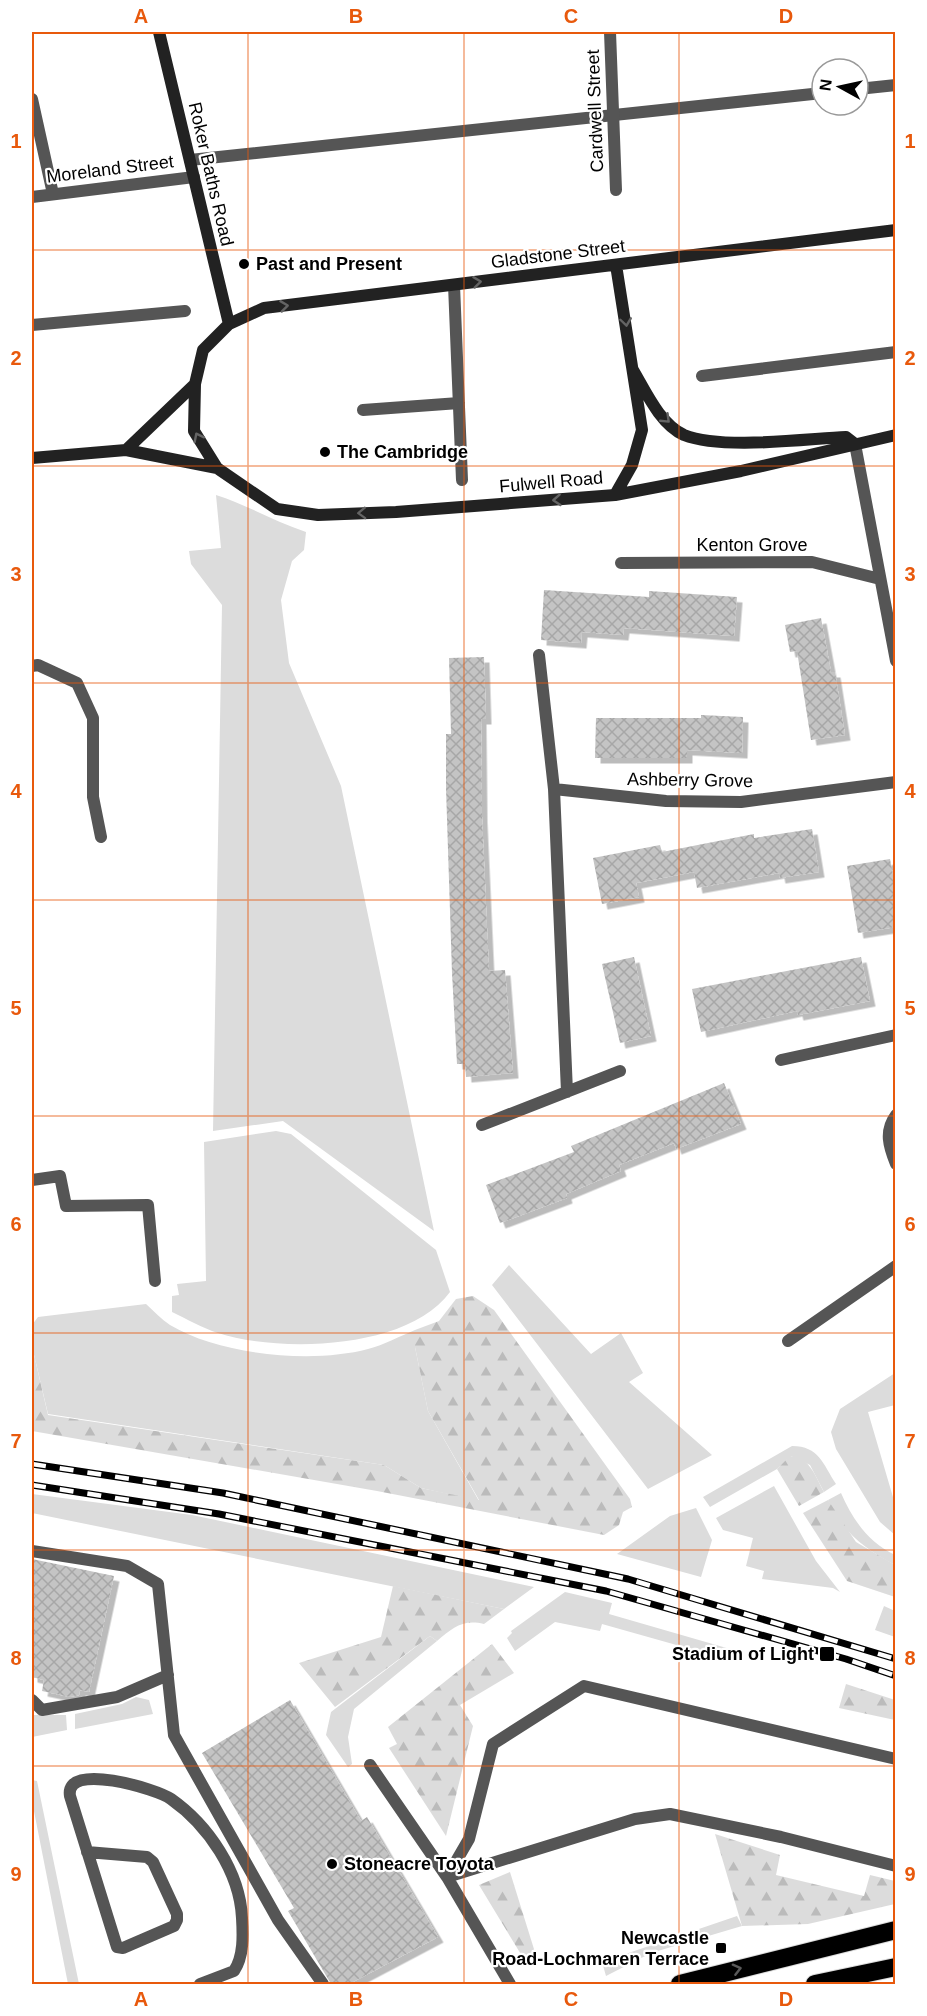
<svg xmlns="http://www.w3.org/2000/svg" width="927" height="2016" viewBox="0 0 927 2016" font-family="Arial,sans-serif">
<defs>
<pattern id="forest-firs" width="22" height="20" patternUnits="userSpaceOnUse" patternTransform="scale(1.5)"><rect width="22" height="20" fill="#dcdcdc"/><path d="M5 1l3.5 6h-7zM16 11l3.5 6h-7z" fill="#bbb"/></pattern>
<pattern id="building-cross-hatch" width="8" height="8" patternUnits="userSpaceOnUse" patternTransform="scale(1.5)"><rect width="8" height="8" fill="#c4c4c4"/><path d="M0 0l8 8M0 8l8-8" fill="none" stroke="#a7a7a7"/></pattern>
<filter id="shadow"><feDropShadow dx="5.5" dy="5.5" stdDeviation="0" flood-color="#0004"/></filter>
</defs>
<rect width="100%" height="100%" fill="#fff"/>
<path fill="#dcdcdc" d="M216,495C247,505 274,521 306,532L304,550L292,561L281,600L289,663L341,786L434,1231L283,1121L213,1131L222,605L191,564L189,551L221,548Z
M276,1131L291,1134L436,1250L450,1292C408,1350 279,1353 218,1333C202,1328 187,1319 172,1312V1296L179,1295L177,1284L206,1281L204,1142Z
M509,1265L591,1354L621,1333L643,1373L629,1382L712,1455L648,1489L492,1285Z
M146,1304C154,1311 161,1319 170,1325C220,1355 312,1364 368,1349C384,1345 400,1336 415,1330V1347L428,1411L479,1501L421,1488L384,1465L48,1414L32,1346V1325L38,1317Z
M895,1373V1405L868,1412L895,1504V1535L880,1522L836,1449L831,1432L840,1409Z
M792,1446C819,1446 823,1464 836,1484L824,1492L810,1465L791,1456L777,1469L710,1507L703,1497Z
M774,1486L816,1561L840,1592L833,1588L762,1579L764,1571L746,1566L753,1538L723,1530L716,1518Z
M841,1493C853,1520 868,1542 895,1555V1565C865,1549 842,1532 828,1500Z
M32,1494L192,1515L534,1587L504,1609L32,1513Z
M696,1508L712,1540L701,1577L617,1554L670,1516Z
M565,1592L612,1603L609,1614L730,1649L726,1662L719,1657L602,1624L600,1631L555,1622L515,1651L507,1638L512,1633L511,1631Z
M884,1606L895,1611V1637L875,1630Z
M430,1636L437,1641L354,1709L348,1737L352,1764L348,1767L326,1735L331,1712Z
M136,1697L149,1700L153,1714L75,1729V1714L122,1704Z
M32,1715H66L67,1730L32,1737Z
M32,1780L37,1781L79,1984H68L32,1801Z
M737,1916L742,1926L651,1953L606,1976L602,1962Z"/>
<path fill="url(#forest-firs)" d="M473,1296L494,1310L630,1499L632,1507L623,1512L619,1525L604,1535L377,1491L32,1431V1346L48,1415L384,1465L421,1488L479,1500L428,1411L415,1347V1330L439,1321L456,1299Z
M790,1456C810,1457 815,1476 824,1492L799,1506L777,1469Z
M828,1500L856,1542L895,1565V1597L847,1581L803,1513Z
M393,1586L504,1609L484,1624C462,1619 453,1628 437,1641L430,1636L335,1707L299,1663L381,1637Z
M492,1644L514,1673L460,1705L473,1726L446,1836L389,1748L397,1744L388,1727Z
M846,1684L895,1700V1720L839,1708Z
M715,1834L780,1855L776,1875L864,1896L870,1875L895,1881V1904L808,1924L742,1926Z
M510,1872L538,1962L528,1966L479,1885Z"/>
<path fill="url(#building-cross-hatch)" filter="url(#shadow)" d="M544,590L649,597V591L737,597L734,636L624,628L623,635L582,632L581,643L541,640Z
M821,618L831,672H835L845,735L811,740L797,651L790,652L785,625Z
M484,657L486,719H481L482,817L489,971L505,970L513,1073L466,1077L465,1064H457L452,973L446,788V734H451L449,658Z
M701,715L743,717L742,753L687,750V758H595L596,718H701Z
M812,829L819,872L780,878L779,873L697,888L694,872L636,883L639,897L602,904L593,858L660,845L662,852L754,834V838Z
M890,859L896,891V927L858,933L847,866Z
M634,957L651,1036L620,1043L602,964Z
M861,957L870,1001L798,1015L797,1011L701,1032L692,989Z
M724,1083L741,1124L676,1149L674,1143L619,1165L621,1171L566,1194L567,1198L500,1223L486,1185L574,1152L571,1146Z
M32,1559L114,1576L89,1692L80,1690L79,1695L70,1697L42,1691L44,1680L32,1677Z
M290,1700L361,1821L367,1817L438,1937L349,1984H331L288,1911L294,1908L202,1753Z"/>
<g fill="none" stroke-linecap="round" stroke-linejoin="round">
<g stroke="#dbdbdb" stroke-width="20">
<path id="highway" d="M680,1984L896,1930
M815,1984L896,1967"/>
</g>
<path stroke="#555" stroke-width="12" d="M858,89L896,85
M32,99L53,194
M190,160L822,93
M454,285L462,480
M32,325L185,311
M702,376L896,352
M363,410L459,403
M896,1115C884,1131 889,1147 896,1164
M788,1341L896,1266
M32,1551L127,1566L158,1584L174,1735L278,1920L323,1984
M32,1700L42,1710L117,1697L168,1675
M370,1765L447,1877L510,1984
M87,1852L147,1857L153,1862L177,1914V1920L174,1926L123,1948L117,1947L70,1796C64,1761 157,1789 171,1799C208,1825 240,1872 242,1918C243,1935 244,1956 234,1971L200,1984
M447,1877L469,1839L493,1744L584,1686L896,1759
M447,1877L635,1819L670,1814L781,1837L896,1866"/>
<path stroke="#555" stroke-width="12" d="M610,32L616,190
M32,197L194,177
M855,444L896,661
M621,563L812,562L880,579
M539,655L554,789L567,1092
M32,666L38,665L77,683L93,718V797L101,837
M554,789L666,801L741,802L896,782
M781,1060L896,1035
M482,1125L620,1071
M32,1180L60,1176L66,1206L148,1205L155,1281"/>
<path stroke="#222" stroke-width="12" d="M159,32L229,324
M896,230L264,308L229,324L203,350L195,384L194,431L217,468L277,509L318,515L396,512L615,495L741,471L896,435
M633,370C646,392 660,424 684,435C722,450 804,439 846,437L855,444
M126,450L195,384
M32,458L126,450L217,468
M615,495L632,465L642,430L616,265"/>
<use href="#highway" stroke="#000" stroke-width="18"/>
<g stroke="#000" stroke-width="7">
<path id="rail" d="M32,1464L223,1493L628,1579L896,1659
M32,1485L219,1514L606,1591L846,1659L896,1676"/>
</g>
<use href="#rail" stroke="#fff" stroke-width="4.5" stroke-dasharray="14" stroke-linecap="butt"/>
</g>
<defs><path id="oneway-chevron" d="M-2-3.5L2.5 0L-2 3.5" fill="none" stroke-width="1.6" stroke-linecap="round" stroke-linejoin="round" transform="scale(1.5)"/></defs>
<g stroke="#646464">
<use href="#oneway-chevron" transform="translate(477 282) rotate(-7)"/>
<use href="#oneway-chevron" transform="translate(284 306) rotate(-7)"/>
<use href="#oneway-chevron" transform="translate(626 322) rotate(82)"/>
<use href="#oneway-chevron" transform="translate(666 419) rotate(44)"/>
<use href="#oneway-chevron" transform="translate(198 437) rotate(-117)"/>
<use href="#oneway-chevron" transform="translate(557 500) rotate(176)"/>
<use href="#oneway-chevron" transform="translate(362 513) rotate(178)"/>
</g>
<use stroke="#595959" href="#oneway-chevron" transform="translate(737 1969) rotate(-14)"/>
<path fill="none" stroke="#e8590c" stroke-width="1.5" stroke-opacity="0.55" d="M248,32V1984M464,32V1984M679,32V1984M32,250H896M32,466H896M32,683H896M32,900H896M32,1116H896M32,1333H896M32,1550H896M32,1766H896"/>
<g fill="#000" stroke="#fff" stroke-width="2">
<circle cx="244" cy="264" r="6"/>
<circle cx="325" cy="452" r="6"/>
<rect x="819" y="1646" width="16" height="16" rx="3"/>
<circle cx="332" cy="1864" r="6"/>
<rect x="715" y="1942" width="12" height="12" rx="3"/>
</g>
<g text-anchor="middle" stroke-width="4.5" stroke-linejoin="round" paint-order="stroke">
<g font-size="18" fill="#000" stroke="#fff">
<text transform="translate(595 111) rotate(-92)" y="6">Cardwell Street</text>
<text transform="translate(110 169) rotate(-7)" y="6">Moreland Street</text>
<text transform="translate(211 174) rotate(77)" y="6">Roker Baths Road</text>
<text transform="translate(558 254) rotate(-7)" y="6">Gladstone Street</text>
<text transform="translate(551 482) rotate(-5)" y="6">Fulwell Road</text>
<text x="752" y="551">Kenton Grove</text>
<text transform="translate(690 780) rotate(1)" y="6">Ashberry Grove</text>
</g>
<g font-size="18" font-weight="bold" fill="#000" stroke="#fff" text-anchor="start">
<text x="256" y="270">Past and Present</text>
<text x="337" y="458">The Cambridge</text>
<text x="814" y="1660" text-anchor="end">Stadium of Light</text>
<text x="344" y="1870">Stoneacre Toyota</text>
<text x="709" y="1944" text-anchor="end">Newcastle<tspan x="709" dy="21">Road-Lochmaren Terrace</tspan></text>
</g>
</g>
<rect width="927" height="2016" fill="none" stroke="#ffffff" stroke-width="66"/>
<g transform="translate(840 87) rotate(278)"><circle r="28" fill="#ffffff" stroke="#999999" stroke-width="1.5"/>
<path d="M0-4.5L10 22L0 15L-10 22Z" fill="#000000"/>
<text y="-9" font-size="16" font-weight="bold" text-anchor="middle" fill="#000000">N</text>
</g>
<rect x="33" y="33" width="861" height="1950" fill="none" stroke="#e8590c" stroke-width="2"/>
<g font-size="20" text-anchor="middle" font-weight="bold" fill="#e8590c">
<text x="141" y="23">A</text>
<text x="356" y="23">B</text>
<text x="571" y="23">C</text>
<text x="786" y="23">D</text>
<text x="16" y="148">1</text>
<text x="910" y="148">1</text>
<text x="16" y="365">2</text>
<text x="910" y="365">2</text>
<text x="16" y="581">3</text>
<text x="910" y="581">3</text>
<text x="16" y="798">4</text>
<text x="910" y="798">4</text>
<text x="16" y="1015">5</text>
<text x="910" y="1015">5</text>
<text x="16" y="1231">6</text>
<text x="910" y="1231">6</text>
<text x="16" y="1448">7</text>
<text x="910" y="1448">7</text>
<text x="16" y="1665">8</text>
<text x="910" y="1665">8</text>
<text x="16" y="1881">9</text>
<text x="910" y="1881">9</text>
<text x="141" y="2006">A</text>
<text x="356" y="2006">B</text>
<text x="571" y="2006">C</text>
<text x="786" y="2006">D</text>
</g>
</svg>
